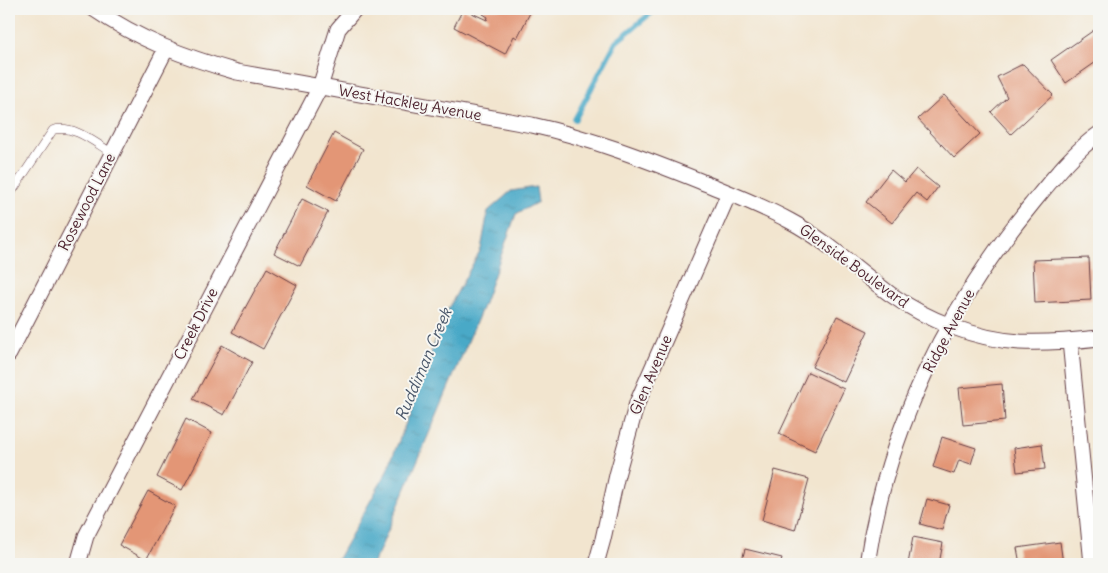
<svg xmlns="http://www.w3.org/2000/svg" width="1108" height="573" viewBox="0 0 1108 573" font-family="Delius,sans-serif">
<defs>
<pattern id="water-ripples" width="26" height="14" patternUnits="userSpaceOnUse" patternTransform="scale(1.25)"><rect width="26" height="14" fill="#48a9c7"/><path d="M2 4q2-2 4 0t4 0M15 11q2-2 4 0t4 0" fill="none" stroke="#3e89a2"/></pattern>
</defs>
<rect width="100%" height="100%" fill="#f6f6f2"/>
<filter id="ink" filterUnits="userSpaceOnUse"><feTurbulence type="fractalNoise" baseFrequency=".02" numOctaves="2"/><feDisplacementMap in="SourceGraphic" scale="10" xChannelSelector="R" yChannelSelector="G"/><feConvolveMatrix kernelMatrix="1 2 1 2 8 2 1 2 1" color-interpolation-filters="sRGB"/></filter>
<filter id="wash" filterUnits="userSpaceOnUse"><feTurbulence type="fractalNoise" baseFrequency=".0096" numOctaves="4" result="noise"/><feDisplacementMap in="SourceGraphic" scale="20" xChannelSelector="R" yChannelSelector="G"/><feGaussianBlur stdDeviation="1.12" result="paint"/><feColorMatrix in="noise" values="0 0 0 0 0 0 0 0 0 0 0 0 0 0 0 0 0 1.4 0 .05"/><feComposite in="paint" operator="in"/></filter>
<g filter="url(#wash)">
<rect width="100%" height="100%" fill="#f2e5cf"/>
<path fill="url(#water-ripples)" stroke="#496479" d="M536,187L538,202L516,214L483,306L378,554L372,564H335L386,473L415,400L443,318L481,249L488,211L511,191Z"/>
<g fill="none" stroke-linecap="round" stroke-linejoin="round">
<path stroke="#48a9c7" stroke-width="5.5" d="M575,119L616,42L656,9"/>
</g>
<g id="blocks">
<path fill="#e39676" d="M463,9L487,20L488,17L483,14L485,11L480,9H532L517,38L514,36L505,54L454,27Z
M1094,30L1099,38V60L1066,83L1051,60Z
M1023,64L1053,95L1011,134L991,112L1007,97L997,77Z
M944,95L980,134L954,158L918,119Z
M334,133L363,149L336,201L307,185Z
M916,169L938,187L927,202L916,193L892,223L866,202L891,170L905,182Z
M302,199L328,212L300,266L274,253Z
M1089,258L1091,300L1035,303L1033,260Z
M267,268L297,285L263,349L232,332Z
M837,316L868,331L844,382L812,367Z
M222,345L252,362L224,415L193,399Z
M808,372L844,389L815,451L779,434Z
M1002,384L1005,421L963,425L959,388Z
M186,419L212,433L182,490L157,477Z
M942,437L976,448L971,464L959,460L954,474L933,467Z
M1042,444L1045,469L1017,472L1014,448Z
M775,470L809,479L795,530L762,520Z
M148,491L175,506L146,560L119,545Z
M927,499L949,505L942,530L920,524Z
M913,537L943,543L939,564H908Z
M1060,542L1063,564H1020L1017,548Z
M745,549L782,558L780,564H741Z"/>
</g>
</g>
<g filter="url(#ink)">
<use href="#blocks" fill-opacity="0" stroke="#633d44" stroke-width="1"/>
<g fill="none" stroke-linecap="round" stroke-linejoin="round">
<g stroke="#633d44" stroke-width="9">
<path id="service" d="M9,196L53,130C74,124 95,143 112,153"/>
</g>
<g stroke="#633d44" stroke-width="17">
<path id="minor" d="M94,9C139,40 185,57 237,72L532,125C590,138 645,159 700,181C731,194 761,205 790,221C826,240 857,270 890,294C927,320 975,339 1020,342C1047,343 1073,341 1099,338
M1070,341L1092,564
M9,354L166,49
M78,564L86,536L320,87L338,29L355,9
M596,564L603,539L617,475L637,403L729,193
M867,564C886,433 947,307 1031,205C1050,182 1074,151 1099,134"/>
</g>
<use href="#service" stroke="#fff" stroke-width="8"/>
<use href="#minor" stroke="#fff" stroke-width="15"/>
</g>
</g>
<g text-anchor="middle" stroke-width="4" stroke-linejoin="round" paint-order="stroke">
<g font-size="15" fill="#4a1f2b" stroke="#f6f6f2">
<text transform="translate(410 103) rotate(10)" y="5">West Hackley Avenue</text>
<text transform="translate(87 202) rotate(-63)" y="5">Rosewood Lane</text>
<text transform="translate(854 266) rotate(36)" y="5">Glenside Boulevard</text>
<text transform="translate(196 324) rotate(-63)" y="5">Creek Drive</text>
<text transform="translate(949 331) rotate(-62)" y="5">Ridge Avenue</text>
<text transform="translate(651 375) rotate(-67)" y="5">Glen Avenue</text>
</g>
<g font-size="16" font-style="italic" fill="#495669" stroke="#f6f6f2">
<text transform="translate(423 364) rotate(-67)" y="6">Ruddiman Creek</text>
</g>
</g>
<rect width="1108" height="573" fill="none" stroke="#f6f6f2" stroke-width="30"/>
</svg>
